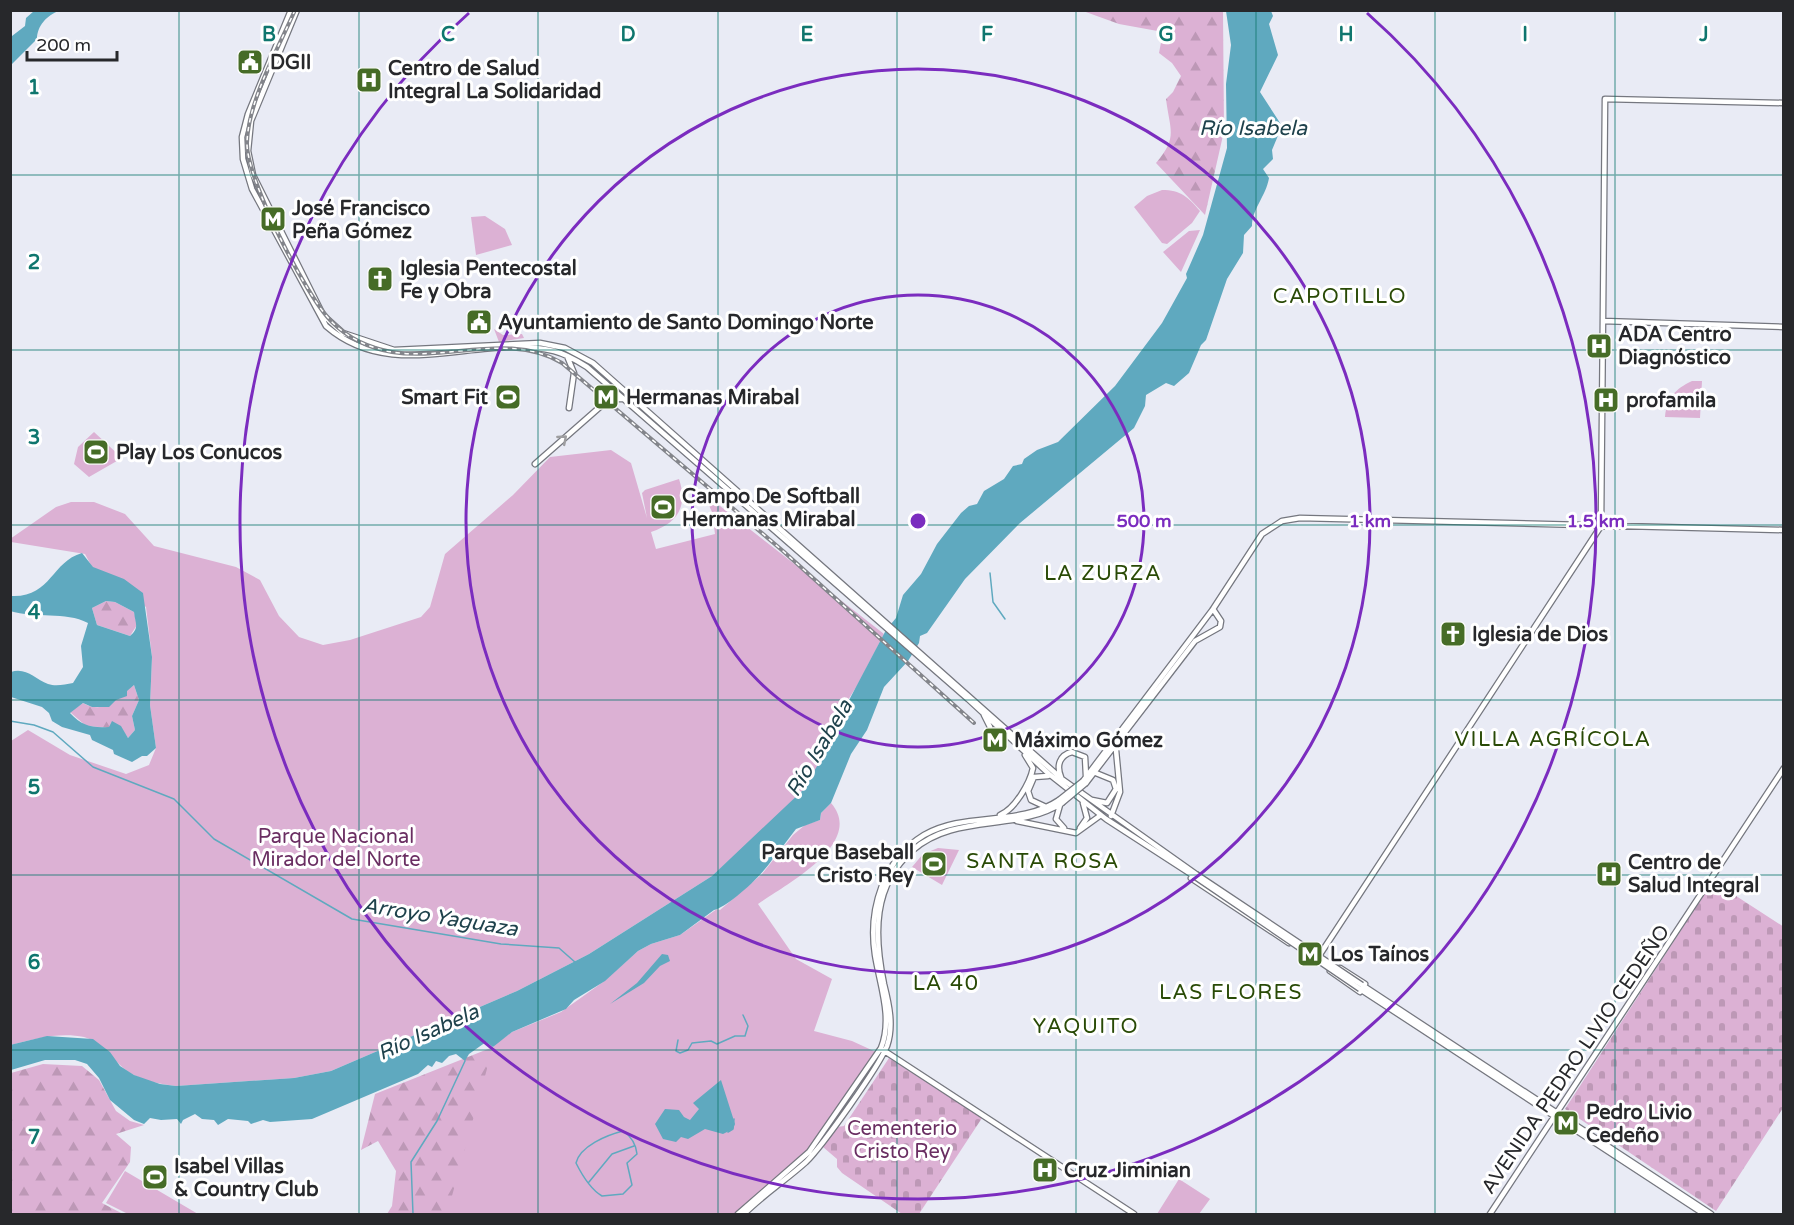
<svg xmlns="http://www.w3.org/2000/svg" width="1794" height="1225" viewBox="0 0 1794 1225" font-family="'Varela Round',sans-serif">
<defs>
<pattern id="forest-firs" width="22" height="20" patternUnits="userSpaceOnUse" patternTransform="scale(1.5)"><rect width="22" height="20" fill="#dcb1d4"/><path d="M5 1l3.5 6h-7zM16 11l3.5 6h-7z" fill="#bd98b6"/></pattern>
<pattern id="cemetery-stones" width="16" height="16" patternUnits="userSpaceOnUse" patternTransform="scale(1.5)"><rect width="16" height="16" fill="#dcb1d4"/><path d="M2 7V4a2 2 0 0 1 4 0v3zM10 15v-3a2 2 0 0 1 4 0v3z" fill="#bd98b6"/></pattern>
</defs>
<rect width="100%" height="100%" fill="#e9ebf5"/>
<path fill="#dcb1d4" d="M1162,190C1181,190 1188,197 1200,211L1192,223L1167,244L1162,243L1134,207L1147,196Z
M485,216L505,229L512,245L476,255L471,217Z
M1200,230L1181,272L1163,252L1189,231Z
M494,329L503,335L522,334L524,338L499,342Z
M1692,381H1702L1700,418L1665,417C1667,398 1675,389 1692,381Z
M94,432L122,458L89,477L74,464L78,447Z
M611,450L631,463L647,518L642,493L645,490L679,479C688,506 678,523 651,532L656,549L715,534L712,512L707,501L720,506L884,634L858,684L838,716V722L819,765L803,790L761,832L712,876L589,954L517,991L331,1071L294,1078L176,1086C157,1084 134,1079 120,1065C109,1055 100,1041 84,1037C59,1032 34,1039 11,1045V741L28,730L70,755L126,774L149,765L156,748L150,705L152,657L146,607L92,567L85,554L11,542L10,539L56,507L71,502H94L125,514L154,546L236,567L260,580L279,616L299,637L323,645L350,640L421,617L430,607L445,554L513,495L550,457Z
M831,803C866,843 785,885 758,904L796,959L832,979L814,1031L852,1041L876,1052L806,1153L735,1214H413L495,1044L512,1032L561,1012L603,982L638,951L651,944L680,935L717,909L720,910L762,874L793,835L805,825L820,820L821,813Z
M938,848L959,850L942,885L912,867L923,854Z
M125,1171L198,1214H128L106,1203Z
M1179,1179L1210,1199L1199,1214H1157Z"/>
<path fill="url(#forest-firs)" d="M1083,11H1223L1224,131L1205,215L1156,163C1178,137 1170,131 1166,99L1173,92L1181,76L1172,63L1159,53L1163,32L1119,24Z
M106,601L115,602L134,612L137,625L130,636L97,625L92,608Z
M134,685L139,700L132,716L135,730L128,738L122,729L86,726L70,712L83,703C106,716 117,696 134,685Z
M493,1047L447,1214H387L392,1206L396,1171L378,1141L361,1150L375,1094Z
M43,1064L82,1066L99,1080L116,1111L130,1121L144,1125L116,1134L131,1147L130,1162L102,1203L123,1214H11V1073Z"/>
<path fill="url(#cemetery-stones)" d="M1713,881L1784,927L1783,1108L1716,1211L1565,1109Z
M889,1058L982,1118L919,1214H902L842,1173L837,1167V1159L823,1147L837,1127L844,1126Z"/>
<path fill="#5fa9bf" fill-rule="evenodd" d="M34,11H59C47,15 37,26 37,39L11,65V34L12,36L25,26L26,18Z
M1226,11H1271L1273,16L1269,24L1278,55L1260,92L1282,126L1272,150L1273,159L1263,169L1269,178C1266,196 1252,209 1252,226L1244,235L1243,253L1227,279L1206,340L1201,345L1189,373L1174,386L1166,383L1146,395L1145,406L1134,428L1020,523L965,579L927,633L920,636L919,643L908,661L884,687L867,730L851,754L831,803L821,813L820,820L796,829L780,850L777,849C775,865 729,907 714,910L680,935L651,944L638,951L605,981L574,1000L566,1009L512,1032L493,1047L486,1042L469,1054L465,1061L456,1054L449,1056L442,1063L436,1061L432,1067L428,1065L418,1074L312,1119L270,1122L263,1120L251,1124L248,1121L228,1119L218,1125L214,1120L202,1119L195,1114L183,1120L181,1124L177,1119L161,1120L150,1118L144,1124L134,1120L110,1100L99,1078L87,1064L75,1060H45L11,1070L10,1045L47,1036L93,1039L110,1052L120,1066L134,1075L160,1084L176,1086L294,1078L331,1071L517,991L589,954L712,876L803,790L823,756L838,722L840,710L847,704L886,630L896,618L903,595L921,574L937,544L961,513L969,506L977,504L984,491L1004,479L1013,466L1022,464L1024,459L1037,450L1058,442L1115,386L1162,323L1187,278L1186,274L1203,235L1227,148L1226,84L1231,45Z
M82,553L93,567L124,579L143,593L152,657L150,705L156,748L147,756H142L132,762L114,754L113,750L92,740L90,735L62,727L52,721L49,713L42,707L11,697V672C26,667 35,679 48,684C57,687 65,684 73,683L83,667L81,646L88,623C65,611 36,619 10,611L11,596C51,598 51,562 82,553ZM106,601L115,602L134,612C135,623 140,628 130,636L97,625L92,608ZM134,685L139,700L132,716L135,730L128,738L121,726L112,721L109,727C92,728 82,726 70,713L83,703L92,707H109L116,700L127,696V691Z
M662,954L668,955L670,961L660,966L644,983L610,1004L637,983Z
M721,1080L735,1124L733,1129L723,1134L705,1129L688,1139L681,1137L676,1142L663,1139L655,1124L665,1109L679,1110L684,1117L690,1120L699,1109L693,1103Z"/>
<g fill="none" stroke-linecap="round" stroke-linejoin="round">
<path stroke="#5fa9bf" stroke-width="1.5" d="M990,573L993,602L1005,619
M10,721L34,725L53,732L93,767L174,799L214,839L352,919L501,944L559,948L576,963
M678,1040L676,1051L680,1053L688,1050L692,1043L711,1041L717,1044L735,1036H745L748,1026L743,1015
M623,1131C632,1137 636,1144 637,1154L627,1163L632,1185L623,1194L602,1196C590,1189 582,1175 576,1163C580,1146 607,1135 623,1131Z
M728,1132L733,1129L734,1119
M589,1182L612,1154L634,1146
M413,1214L411,1162L437,1121L465,1061"/>
<g stroke="#75777f" stroke-width="7">
<path id="major" d="M291,10L248,114L242,137L243,159L252,189L326,326C394,385 478,333 554,351C566,354 576,360 587,367L968,699L1049,774L1106,819L1194,876
M297,10L251,121L248,151L253,175L323,315L343,333L394,350L540,343L565,348L593,363L1062,779L1196,874
M1603,321L1784,327
M567,356L574,373L569,408
M535,464L609,399H623
M984,715L990,727
M1091,771L1113,780L1116,789L1107,803L1092,800
M1061,777C1056,765 1060,755 1072,752L1085,757L1086,776
M1083,781L1213,609L1262,534L1282,521L1300,518L1784,530
M1086,783L1195,641L1220,627L1221,621L1213,609
M1060,805L1056,819L1064,828
M1046,807L1031,800L1028,791L1034,777L1048,776
M1000,815C1015,809 1030,783 1033,768L1025,755
M1111,816L1120,792L1116,750L1113,747
M1017,821L1076,833L1101,815
M1080,828L1087,818L1083,803
M1191,878L1289,943
M1317,959L1601,526L1605,99L1784,103
M1340,968L1365,984
M1330,971L1360,992
M1362,985L1711,1214
M1360,989L1704,1214
M883,1050L1134,1214
M738,1214L809,1152L881,1048C893,1018 880,986 875,955C868,909 883,860 924,835C965,811 1019,827 1059,800
M744,1214C763,1195 786,1180 806,1162C823,1145 878,1068 887,1046C894,1026 889,1004 884,984C874,936 872,885 913,850C955,813 1017,832 1062,803
M1490,1214L1784,768"/>
</g>
<use href="#major" stroke="#fff" stroke-width="4.5"/>
<g stroke="#83858b" stroke-width="4">
<path id="rail" d="M295,10C278,49 248,101 247,143C246,178 306,297 332,322C348,338 369,348 392,352C448,361 510,332 562,363L783,551L974,723"/>
</g>
<use href="#rail" stroke="#fff" stroke-width="1.5" stroke-dasharray="4.5" stroke-linecap="butt"/>
<g stroke="#75777f" stroke-width="7" stroke-linecap="butt">
<path id="major-bridge" d="M1059,800L1083,781
M1062,803L1086,783
M1196,874L1362,985
M1194,876L1360,989"/>
</g>
<use href="#major-bridge" stroke="#fff" stroke-width="4.5"/>
</g>
<defs><path id="oneway-chevron" d="M-2-3.5L2.5 0L-2 3.5" fill="none" stroke-width="1.6" stroke-linecap="round" stroke-linejoin="round" transform="scale(1.5)"/></defs>
<use stroke="#9e9ea0" href="#oneway-chevron" transform="translate(563 439) rotate(-41)"/>
<path fill="none" stroke="#0f766e" stroke-width="1.5" stroke-opacity="0.55" d="M179,10V1214M359,10V1214M538,10V1214M718,10V1214M897,10V1214M1076,10V1214M1256,10V1214M1435,10V1214M1615,10V1214M10,175H1784M10,350H1784M10,525H1784M10,700H1784M10,875H1784M10,1050H1784"/>
<g fill="none" stroke="#7b2cbf" stroke-width="3">
<circle cx="918" cy="521" r="226"/>
<circle cx="918" cy="521" r="452"/>
<path d="M1367 13A678 678 0 1 1 469 13"/>
</g>
<defs>
<g id="civic-square" transform="scale(1.35)"><rect x="-9" y="-9" width="18" height="18" rx="4" fill="#466c27" stroke="#fff"/><path d="M-.6-6.5H3V-4.5H.6V-3L4-1V1h2V6H-6V1h2V-1L-.6-3ZM-1.2 2.5V6h2.4V2.5Z" fill="#fff"/></g>
<g id="hospital-square" transform="scale(1.35)"><rect x="-9" y="-9" width="18" height="18" rx="4" fill="#466c27" stroke="#fff"/><path d="M-5-5h3v3.5h4V-5h3V5h-3V1.5h-4V5h-3Z" fill="#fff"/></g>
<g id="metro-square" transform="scale(1.35)"><rect x="-9" y="-9" width="18" height="18" rx="4" fill="#466c27" stroke="#fff"/><path d="M-5.5 5V-5H-3L0 0L3-5H5.5V5H3V-.5L0 4L-3-.5V5Z" fill="#fff"/></g>
<g id="church-square" transform="scale(1.35)"><rect x="-9" y="-9" width="18" height="18" rx="4" fill="#466c27" stroke="#fff"/><path d="M-1.2-6h2.4v3.5h3.3v2.4h-3.3V6h-2.4V-.1h-3.3v-2.4h3.3Z" fill="#fff"/></g>
<g id="stadium-square" transform="scale(1.35)"><rect x="-9" y="-9" width="18" height="18" rx="4" fill="#466c27" stroke="#fff"/><path d="M0-5a6.5 5 0 1 0 0 10a6.5 5 0 1 0 0-10ZM-3.5-1.8h7v3.6h-7Z" fill="#fff"/></g>
</defs>
<g fill-rule="evenodd">
<use href="#civic-square" x="250" y="62"/>
<use href="#hospital-square" x="369" y="80"/>
<use href="#metro-square" x="273" y="219"/>
<use href="#church-square" x="380" y="279"/>
<use href="#civic-square" x="479" y="322"/>
<use href="#hospital-square" x="1599" y="346"/>
<use href="#stadium-square" x="508" y="397"/>
<use href="#metro-square" x="606" y="397"/>
<use href="#hospital-square" x="1606" y="400"/>
<use href="#stadium-square" x="96" y="452"/>
<use href="#stadium-square" x="663" y="507"/>
<use href="#church-square" x="1453" y="634"/>
<use href="#metro-square" x="995" y="740"/>
<use href="#stadium-square" x="934" y="864"/>
<use href="#hospital-square" x="1609" y="874"/>
<use href="#metro-square" x="1310" y="954"/>
<use href="#metro-square" x="1566" y="1123"/>
<use href="#hospital-square" x="1045" y="1170"/>
<use href="#stadium-square" x="155" y="1177"/>
</g>
<g text-anchor="middle" stroke-width="6" stroke-linejoin="round" paint-order="stroke">
<g font-size="20" font-weight="bold" fill="#27282b" stroke="#fff" text-anchor="start">
<text x="270" y="69">DGII</text>
<text x="388" y="75">Centro de Salud<tspan x="388" dy="23">Integral La Solidaridad</tspan></text>
<text x="292" y="215">José Francisco<tspan x="292" dy="23">Peña Gómez</tspan></text>
<text x="400" y="275">Iglesia Pentecostal<tspan x="400" dy="23">Fe y Obra</tspan></text>
<text x="498" y="329">Ayuntamiento de Santo Domingo Norte</text>
<text x="1618" y="341">ADA Centro<tspan x="1618" dy="23">Diagnóstico</tspan></text>
<text x="488" y="404" text-anchor="end">Smart Fit</text>
<text x="626" y="404">Hermanas Mirabal</text>
<text x="1626" y="407">profamila</text>
<text x="116" y="459">Play Los Conucos</text>
<text x="682" y="503">Campo De Softball<tspan x="682" dy="23">Hermanas Mirabal</tspan></text>
<text x="1472" y="641">Iglesia de Dios</text>
<text x="1014" y="747">Máximo Gómez</text>
<text x="914" y="859" text-anchor="end">Parque Baseball<tspan x="914" dy="23">Cristo Rey</tspan></text>
<text x="1628" y="869">Centro de<tspan x="1628" dy="23">Salud Integral</tspan></text>
<text x="1330" y="961">Los Taínos</text>
<text x="1586" y="1119">Pedro Livio<tspan x="1586" dy="23">Cedeño</tspan></text>
<text x="174" y="1173">Isabel Villas<tspan x="174" dy="23">&amp; Country Club</tspan></text>
<text x="1064" y="1177">Cruz Jiminian</text>
</g>
<g font-size="20" fill="#6a2e62" stroke="#fff">
<text x="336" y="843">Parque Nacional<tspan x="336" dy="23">Mirador del Norte</tspan></text>
<text x="902" y="1135">Cementerio<tspan x="902" dy="23">Cristo Rey</tspan></text>
</g>
<g font-size="20" fill="#27282b" stroke="#fff">
<text transform="translate(1575 1059) rotate(-56)" y="7">AVENIDA PEDRO LIVIO CEDEÑO</text>
</g>
<g font-size="21" font-style="italic" fill="#1f424c" stroke="#fff">
<text x="1253" y="135">Río Isabela</text>
<text transform="translate(819 748) rotate(-59)" y="7">Río Isabela</text>
<text transform="translate(440 917) rotate(9)" y="7">Arroyo Yaguaza</text>
<text transform="translate(428 1032) rotate(-24)" y="7">Río Isabela</text>
</g>
<g font-size="21" letter-spacing="1.5" fill="#294a06" stroke="#fff">
<text x="1340" y="303">CAPOTILLO</text>
<text x="1103" y="580">LA ZURZA</text>
<text x="1553" y="746">VILLA AGRÍCOLA</text>
<text x="1043" y="868">SANTA ROSA</text>
<text x="946" y="990">LA 40</text>
<text x="1231" y="999">LAS FLORES</text>
<text x="1086" y="1033">YAQUITO</text>
</g>
</g>
<g font-size="20" text-anchor="middle" font-weight="bold" fill="#0f766e" stroke="#fff" stroke-width="6" stroke-linejoin="round" paint-order="stroke">
<text x="269" y="41">B</text>
<text x="448" y="41">C</text>
<text x="628" y="41">D</text>
<text x="807" y="41">E</text>
<text x="987" y="41">F</text>
<text x="1166" y="41">G</text>
<text x="1346" y="41">H</text>
<text x="1525" y="41">I</text>
<text x="1704" y="41">J</text>
<text x="34" y="94">1</text>
<text x="34" y="269">2</text>
<text x="34" y="444">3</text>
<text x="34" y="619">4</text>
<text x="34" y="794">5</text>
<text x="34" y="969">6</text>
<text x="34" y="1144">7</text>
</g>
<circle cx="918" cy="521" r="9" fill="#7b2cbf" stroke="#fff" stroke-width="3"/>
<g font-size="18" text-anchor="middle" font-weight="bold" fill="#7b2cbf" stroke="#fff" stroke-width="6" stroke-linejoin="round" paint-order="stroke">
<text x="1144" y="527">500 m</text>
<text x="1370" y="527">1 km</text>
<text x="1596" y="527">1.5 km</text>
</g>
<rect width="1794" height="1225" fill="none" stroke="#27282b" stroke-width="24"/>
<path d="M27 51v9h90v-9" fill="none" stroke="#27282b" stroke-width="3"/>
<text x="36" y="51" font-size="18" fill="#27282b" stroke="#ffffff" stroke-width="4.5" paint-order="stroke">200 m</text>
</svg>
